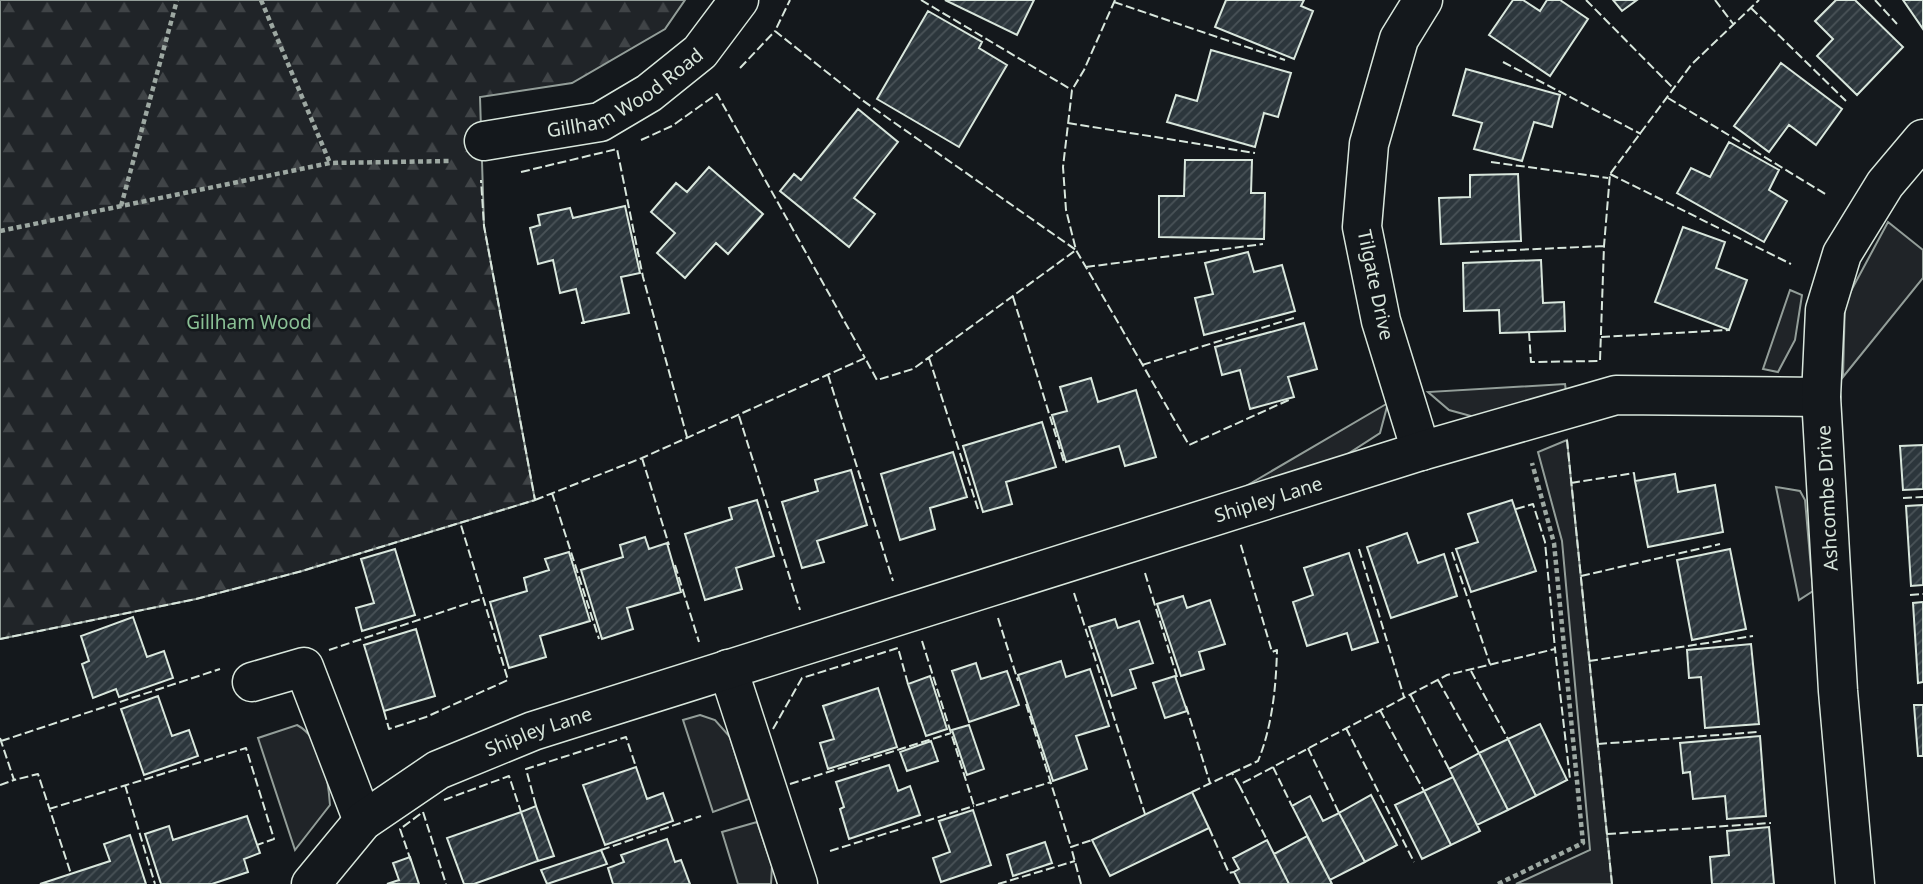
<svg xmlns="http://www.w3.org/2000/svg" width="1923" height="884" viewBox="0 0 1923 884" font-family="'Noto Sans',sans-serif">
<defs>
<pattern id="forest-firs" width="22" height="20" patternUnits="userSpaceOnUse" patternTransform="scale(1.75)"><rect width="22" height="20" fill="#202428"/><path d="M5 1l3.5 6h-7zM16 11l3.5 6h-7z" fill="#404447"/></pattern>
<pattern id="building-hatch" width="6" height="6" patternUnits="userSpaceOnUse" patternTransform="scale(1.75)"><rect width="6" height="6" fill="#2c363c"/><path d="M-1 1l2-2M0 6l6-6M5 7l2-2" fill="none" stroke="#4a5358"/></pattern>
</defs>
<rect width="100%" height="100%" fill="#14181c"/>
<path fill="#202428" stroke="#939e99" stroke-width="2" d="M1888,222L1923,250V278L1843,377L1845,302Z
M1790,290L1802,295L1795,340L1778,372L1763,369Z
M1565,384L1566,391L1478,418L1449,410L1428,392Z
M1388,403L1380,433L1332,464L1246,486Z
M1567,440L1612,884H1516L1590,850L1562,541L1538,452Z
M1776,487L1800,491L1805,500L1813,591L1799,600Z
M700,715L715,720L730,737L749,799L713,812L683,720Z
M297,725C323,739 328,778 330,805L295,850L258,738Z
M757,822L772,866L771,884H738L722,832Z"/>
<path fill="url(#forest-firs)" stroke="#939e99" stroke-width="2" d="M0,0H685L665,29L572,83L480,97L484,226L535,500L302,571L196,599L0,639Z"/>
<path fill="url(#building-hatch)" stroke="#d8e6dc" stroke-width="2" d="M945,0H1034L1017,35Z
M1226,0H1304L1301,6L1313,11L1294,59L1215,27Z
M1513,0H1523L1540,11L1547,0H1560L1588,19L1550,76L1489,35Z
M1613,0H1637L1622,11Z
M1836,0H1855L1903,47L1857,95L1817,56L1833,39L1815,21Z
M1903,0H1923V29Z
M928,11L982,42L979,48L1007,65L959,147L877,99Z
M1211,50L1291,73L1278,117L1264,113L1255,147L1167,122L1176,95L1197,101Z
M1781,63L1842,109L1816,145L1789,125L1769,152L1734,126Z
M1466,69L1560,95L1552,127L1534,122L1522,161L1474,149L1482,123L1453,115Z
M858,109L898,142L854,198L875,214L849,247L780,191L794,174L801,180Z
M1729,142L1779,170L1769,190L1787,201L1764,242L1677,193L1691,168L1710,177Z
M1185,160H1252L1251,193H1265L1264,239L1159,237V196H1184Z
M709,167L763,214L728,254L716,243L685,278L657,253L675,233L651,212L676,183L687,192Z
M1518,174L1521,241L1441,244L1439,198L1470,197V175Z
M625,206L640,273L621,277L629,313L581,323H584L576,289L560,293L553,260L538,264L530,228L540,225L538,215L570,208L573,218Z
M1683,227L1725,242L1716,268L1747,280L1729,330L1655,302Z
M1248,252L1254,272L1282,265L1295,311L1204,335L1195,298L1213,294L1205,263Z
M1541,260L1543,303L1564,302L1565,331L1500,333L1499,310L1464,311L1463,263Z
M1304,323L1317,369L1288,377L1294,397L1250,409L1240,370L1222,375L1215,347Z
M1091,378L1098,402L1136,390L1156,457L1125,466L1119,446L1066,462L1052,415L1067,411L1060,387Z
M1042,422L1056,467L1006,482L1012,504L983,512L963,446Z
M1923,445V489L1903,490L1900,446Z
M953,452L967,497L930,508L935,529L900,540L881,474Z
M851,470L867,525L817,541L824,562L802,568L782,502L818,491L815,480Z
M1675,474L1678,492L1715,485L1723,532L1648,547L1635,481Z
M757,500L774,556L736,568L742,589L705,600L685,534L732,519L729,508Z
M1512,500L1536,571L1471,592L1456,549L1478,542L1468,514Z
M1923,505V585L1911,586L1906,506Z
M1407,533L1418,563L1444,554L1457,596L1391,618L1367,547Z
M645,537L649,549L667,543L681,592L627,608L633,629L602,639L581,570L623,557L620,545Z
M395,549L415,615L362,631L356,608L374,603L361,559Z
M1730,549L1746,629L1692,640L1677,560Z
M569,552L590,621L540,636L546,657L509,668L490,602L527,591L524,578L549,570L545,559Z
M1349,553L1378,642L1352,650L1347,633L1307,646L1293,602L1313,595L1304,568Z
M1183,596L1187,608L1210,600L1225,644L1199,652L1204,669L1181,676L1157,604Z
M1923,602V682L1918,683L1913,603Z
M133,617L147,657L164,651L173,678L119,697L116,689L93,698L82,664L89,661L81,636Z
M1115,619L1118,628L1139,621L1153,663L1130,670L1136,688L1112,696L1089,627Z
M416,629L435,696L384,711L364,645Z
M1751,644L1759,724L1705,728L1701,677L1689,678L1687,650Z
M1061,661L1066,677L1090,669L1109,726L1076,736L1087,769L1053,781L1018,675Z
M976,663L981,679L1007,671L1019,705L969,722L952,671Z
M930,676L947,729L926,736L908,684Z
M1175,676L1187,711L1165,718L1153,683Z
M878,688L897,747L828,769L820,743L834,739L823,706Z
M158,696L172,736L189,730L198,756L144,775L121,709Z
M1914,705H1923V756H1918Z
M1540,724L1567,780L1536,796L1508,739Z
M969,725L984,769L967,775L952,730Z
M1760,736L1766,816L1727,819L1725,796L1693,799L1690,772L1683,773L1680,743Z
M1508,739L1536,796L1508,810L1479,753Z
M931,741L938,761L907,771L900,752Z
M1479,753L1508,810L1477,825L1449,769Z
M889,765L898,791L910,786L920,815L849,839L840,809L844,807L836,782Z
M636,767L647,799L663,793L673,821L605,845L583,785Z
M1453,777L1480,831L1451,845L1424,791Z
M1424,791L1451,845L1422,859L1395,805Z
M1192,792L1209,828L1110,876L1092,840Z
M1371,795L1397,845L1365,862L1339,813Z
M1310,796L1323,821L1339,813L1365,862L1330,880L1292,806Z
M536,806L554,856L538,861L521,812Z
M973,810L991,865L941,882L933,858L950,852L939,821Z
M521,812L538,861L474,884H464L447,838Z
M247,816L260,853L244,859L248,872L212,884H161L145,834L169,826L173,840Z
M1769,827L1774,884H1712L1710,857L1729,855L1727,831Z
M130,835L146,884H40L110,861L104,844Z
M1307,836L1330,880L1332,884H1289L1274,854Z
M667,839L675,862L681,860L690,884H613L608,868L624,862L621,855Z
M1267,840L1289,884H1240L1234,872L1239,869L1233,858Z
M1045,842L1052,863L1013,876L1007,855Z
M601,850L607,864L547,884L541,870Z
M410,857L419,884H387L399,880L393,863Z"/>
<g fill="none" stroke-linecap="round" stroke-linejoin="round">
<g stroke="#d8e6dc" stroke-width="41">
<g id="minor">
<path id="s1" d="M484,141L600,122L649,93L700,52L739,0"/>
<path d="M1421,451L1381,321L1362,227L1369,144L1399,39L1423,0"/>
<path d="M728,669L798,884"/>
<path d="M252,682L304,667L363,821"/>
<path id="s2" d="M311,884L363,821L438,770L533,731L1421,451L1616,395L1821,397"/>
<path d="M1855,884L1838,691L1821,397L1825,310L1842,254L1885,184L1923,139"/>
</g>
</g>
<path stroke="#9da8a2" stroke-width="4.5" stroke-dasharray="5 3.5" stroke-linecap="butt" d="M261,0L330,163
M121,206L177,0
M0,231L330,163L451,161
M1498,884L1583,843L1554,543L1532,463"/>
<use href="#minor" stroke="#14181c" stroke-width="38"/>
<path stroke="#d8e6dc" stroke-width="2" stroke-dasharray="9 3.5" stroke-linecap="butt" d="M921,0L1072,90
M1115,0L1084,70L1072,90L1063,167L1066,210L1076,250L1189,445L1291,399
M1586,0L1674,89
M1715,0L1734,25
M1875,0L1897,24
M1114,2L1285,60
M1751,8L1846,101
M1503,62L1641,134
M740,68L775,31
M1668,98L1827,195
M1068,123L1255,153
M641,140L672,126L717,94L865,358
M1491,162L1608,178
M521,172L617,149L643,277L687,437
M1610,174L1791,264
M1470,252L1604,246
M1086,267L1263,244
M1013,297L1064,462
M1529,332L1531,362L1600,361L1604,246L1610,174L1691,65L1759,0
M1601,337L1729,330
M929,358L978,509
M1142,365L1297,317
M828,375L893,581
M739,416L800,610
M1567,440L1612,884
M642,458L669,545
M1571,483L1634,473L1635,481
M552,493L599,639
M1903,498L1923,497
M535,500L642,458L865,358L877,380L913,369L1076,250L862,100L775,31L790,0
M1516,509L1533,504L1545,542L1555,649
M1359,549L1404,697
M1452,552L1490,664
M675,565L699,642
M1145,573L1178,680
M1581,576L1720,544
M1074,593L1145,814
M1910,595L1923,594
M998,618L1018,681
M0,639L196,599L302,571L535,500L484,226L481,180
M922,641L974,806L1051,782
M329,650L484,598
M1589,661L1753,636
M1471,671L1508,739
M1438,680L1479,753
M1410,694L1449,769
M1026,704L1071,847
M1186,706L1210,783
M1380,710L1424,791
M384,711L389,729L426,717L508,680L460,522
M1346,728L1414,862
M773,729L802,678L898,648L908,684
M0,738L14,780L38,774L71,874
M1,741L220,669
M1598,744L1758,732
M1308,748L1339,813
M1273,767L1292,806
M1232,773L1258,761C1272,727 1276,688 1277,650L1272,652L1240,542
M790,784L951,733
M0,785L14,780
M125,785L155,884
M1239,785L1267,840
M1192,792L1232,773L1239,785L1447,675L1555,649L1570,779L1567,780
M444,800L509,776L521,812
M536,806L526,769L626,737L636,767
M49,809L246,748L274,839L257,845
M1209,828L1229,873L1234,872
M1607,834L1771,823
M601,850L701,816
M830,851L974,806
M411,861L400,829L423,812L446,884
M998,884L1075,861
M1081,884L1071,847L1092,840"/>
</g>
<g text-anchor="middle" stroke-width="5" stroke-linejoin="round" paint-order="stroke">
<g font-size="19" fill="#d8e6dc" stroke="#14181c">
<text dy="7" stroke="none"><textPath href="#s1" startOffset="152">Gillham Wood Road</textPath></text>
<text transform="translate(1376 285) rotate(78)" y="7">Tilgate Drive</text>
<text transform="translate(1827 498) rotate(-93)" y="7">Ashcombe Drive</text>
<text dy="7" stroke="none"><textPath href="#s2" startOffset="1046">Shipley Lane</textPath></text>
<text dy="7" stroke="none"><textPath href="#s2" startOffset="280">Shipley Lane</textPath></text>
</g>
<g font-size="19" fill="#8ac095" stroke="#14181c">
<text x="249" y="329">Gillham Wood</text>
</g>
</g>
</svg>
